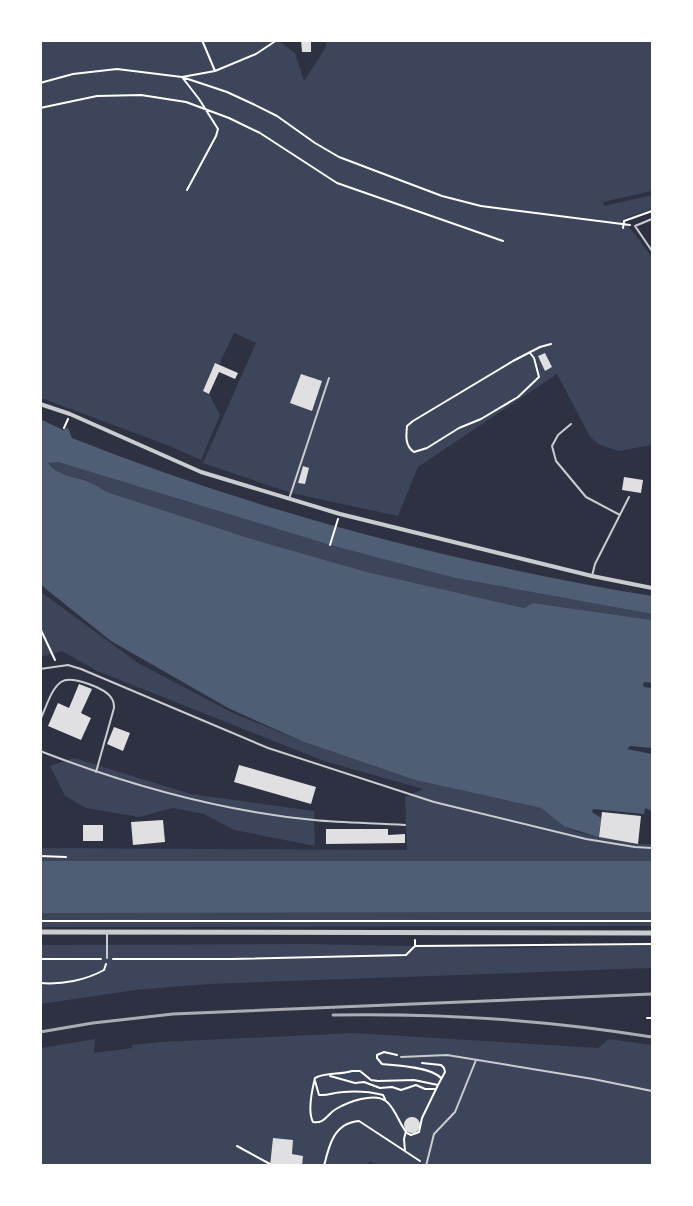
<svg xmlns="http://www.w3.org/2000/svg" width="693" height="1206" viewBox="0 0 693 1206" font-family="Montserrat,sans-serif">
<rect width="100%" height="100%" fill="#2d3142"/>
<path fill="#3c4559" d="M41,41H279L295,53L304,81L326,47V41H652V191L603,202L604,206L652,195V209L623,219L652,257V445L619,451L600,445L590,437L557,374L418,467L398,516L291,493L203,463L256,343L234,333L219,365L215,364L203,391L209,394L220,415L201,460L167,445L41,398Z
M48,462H58L330,545L455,578L652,614V620L533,603L524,608L367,572L255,540L107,492C100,488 93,483 86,480C70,475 59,476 48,462Z
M41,592L138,663L233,713L304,742L415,780L541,808L565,827L580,833L638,844H652V861H41V848L407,850L405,797L423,789L324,761L97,671L62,651L41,657Z
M74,758L191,794L314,811L315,846L234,830L204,814L173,808L139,817L86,808L65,796L50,766Z
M652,912V926L41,927L40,913Z
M306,944L509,948L652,945V968L209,984L135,990L41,1004V945Z
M354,1033L598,1048L609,1039L652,1045V1165L375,1166L371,1161L365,1165H302L303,1156L292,1154L293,1140L273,1138L270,1165L41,1166V1048L95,1039L94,1053L132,1048V1045L160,1042Z"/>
<path fill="#4f5d75" d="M40,419L63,430L68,428L72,438C259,512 454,563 652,596V614L455,578L330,545L58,462L48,463C58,475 70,476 84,480C92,482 100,488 107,492L255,540L367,572L524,608L533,603L652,620V683L645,682L643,684L644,687L652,688V748L630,746L627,749L652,754V811L645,808L644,814L593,809L592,812L601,818L599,837L565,827L541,808L415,780L304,742L230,709L111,641L41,585Z
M41,861H652V912L41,913Z"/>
<path fill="#e0e0e3" d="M301,40H311V52H302Z
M545,353L552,367L545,371L538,356Z
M215,363L238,373L235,379L219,372L209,394L203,391Z
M301,374L322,381L312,411L290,403Z
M303,466L309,468L305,484L298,483Z
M624,477L643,480L641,493L622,490Z
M79,684L92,689L81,713L91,718L81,740L48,726L58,703L69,708Z
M114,727L130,733L123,751L107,744Z
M239,765L316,787L311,804L234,782Z
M602,812L641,816L638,844L599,837Z
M163,820L165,842L133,845L131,822Z
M83,825H103V841H83Z
M326,829H388V835L405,834V843L326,844Z
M404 1125a8 8 0 1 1 16 0a8 8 0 1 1-16 0Z
M273,1138L293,1140L292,1154L303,1156L302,1166H270Z"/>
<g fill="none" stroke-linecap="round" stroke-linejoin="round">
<path stroke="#fff" stroke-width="2" d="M215,71L256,54L277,40
M40,83L73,74L117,69L182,77L227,92L253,104L277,116L315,143L339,157L442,196L481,206L630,225
M40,108L97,96L141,95L186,102L229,118L260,133L337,183L503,241
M187,190L216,136L218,129L199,99L182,77L215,71L202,40
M623,228L624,221L652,211
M530,353L534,358L539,377L518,397L481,419L459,428L427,448L414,452C405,446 406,436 407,426L413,421L513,361L540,347L551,344
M64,428L68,419
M330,545L338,519
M40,628L55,660
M40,856L66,857
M40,921H652
M415,946L652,944
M40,959H101
M113,959H232L406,955L415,946V940
M40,983C62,985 86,980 104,970L106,964
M647,1018H652
M397,1055L384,1052L377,1055V1058L382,1064C396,1065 431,1067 441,1078
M422,1063L441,1065L444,1068L445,1072L438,1085
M352,1071H360L371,1080L378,1081L414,1080L438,1085L422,1118L419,1132L411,1135L407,1133C399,1124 396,1109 386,1101C374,1092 348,1102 336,1109C327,1114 325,1124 313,1122C307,1111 312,1090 315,1078C326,1072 340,1075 352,1071Z
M330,1076L355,1083L364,1082L380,1088L392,1087L401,1090L416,1085L425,1089H436
M315,1081L319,1095C328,1096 335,1092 343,1092C356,1091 371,1092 383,1095L385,1099
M237,1146L270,1164L269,1166
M405,1151L404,1139L406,1131
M324,1166C329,1145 334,1123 359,1121L420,1161"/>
<path stroke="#caccd0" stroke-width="2" d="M652,219L635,226L652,251
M571,424L558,435L552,446L556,461L586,497L620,515
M289,499L329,378
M592,576L595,564L629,497
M40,669L68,665L81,669L268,748L434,802L586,839L635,847L652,848
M40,720C46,709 50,690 61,682C71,675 106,688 112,699C114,702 114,704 114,708L96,772
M40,751C128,785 220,811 314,820C344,823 375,823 405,825
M107,958V934
M401,1057L447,1055L593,1079L652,1091
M426,1166L434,1134L455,1112L476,1060"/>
<path stroke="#caccd0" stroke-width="4" d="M40,404L70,414L201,472L340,514L592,576L652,588"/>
<path stroke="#caccd0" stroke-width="5" d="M40,932L652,933"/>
<path stroke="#abadb3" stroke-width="3" d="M333,1015C439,1013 547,1020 652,1037
M40,1032L93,1023L173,1014L652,994"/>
</g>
<rect width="693" height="1206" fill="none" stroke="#ffffff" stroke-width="84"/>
</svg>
